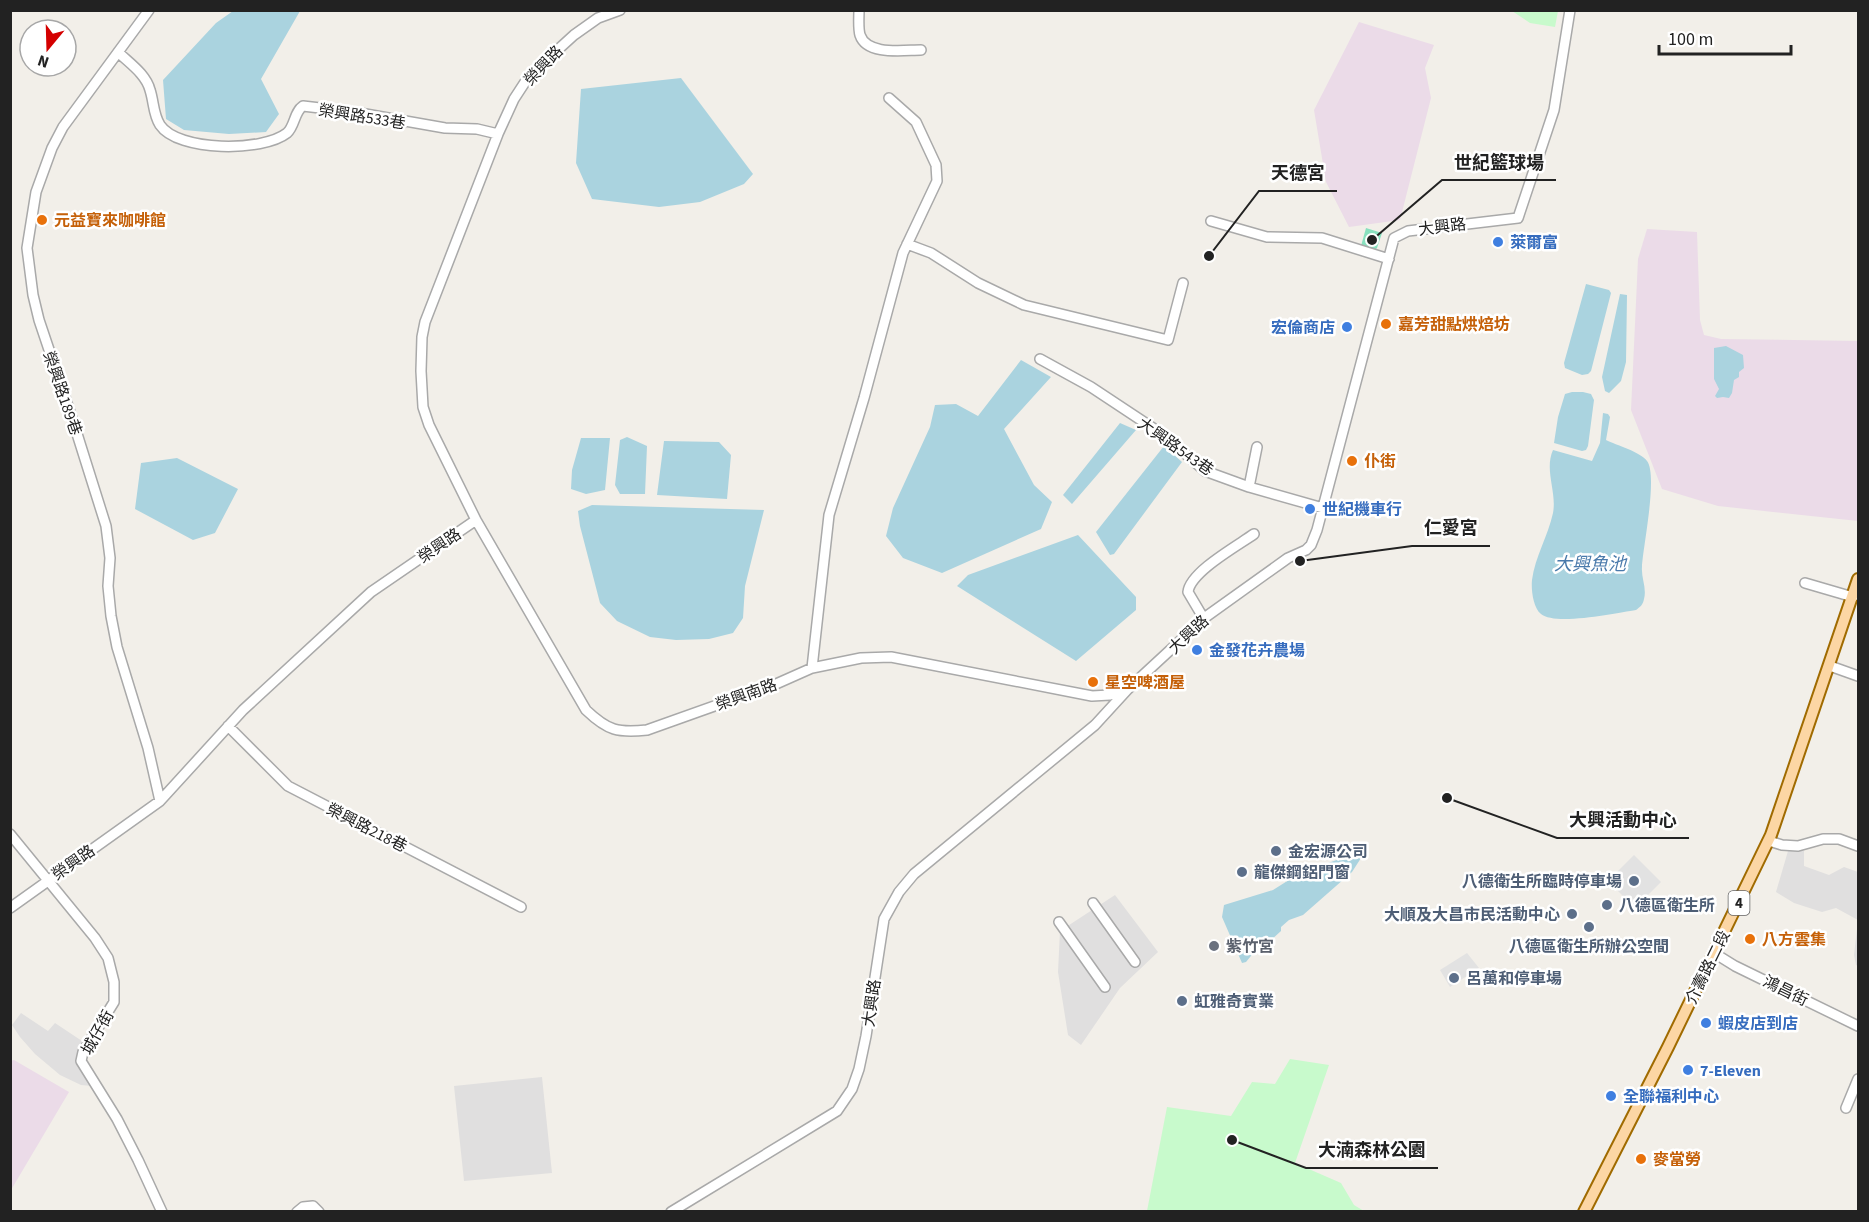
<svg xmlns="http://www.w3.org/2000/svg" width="1869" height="1222" viewBox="0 0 1869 1222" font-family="'Source Sans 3','Noto Sans TC',sans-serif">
<rect width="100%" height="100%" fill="#f2efe9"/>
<path fill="#e0dfdf" d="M1788,851H1804V866L1829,875L1844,867L1858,872V966L1856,965L1854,955L1858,920L1836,908L1822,912L1794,903L1776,892Z
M1115,895L1158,952L1120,988L1081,1045L1068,1035L1058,972L1060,931Z
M21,1013L48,1031L55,1023L85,1043L78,1064L92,1086L81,1085L60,1075L35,1054L20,1037L12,1025Z
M542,1077L552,1173L464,1181L454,1086Z"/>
<path fill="#ebdbe8" d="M1359,22L1434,45L1425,68L1431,98L1400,220L1349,227L1326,182L1314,110Z
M1647,229L1697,232L1700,320L1704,335L1721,339L1858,341V521L1718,506L1662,489L1631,410L1638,259Z
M14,1060L69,1092L11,1190L10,1061Z"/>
<path fill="#c8facc" d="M1512,11V10L1558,11L1555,27L1530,23Z
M1290,1059L1329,1065L1295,1163L1341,1183L1354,1205L1364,1211H1147L1167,1107L1231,1116L1252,1082L1275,1084Z"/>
<path fill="#88e0be" d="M1366,228L1382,233L1377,248L1375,250L1361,246Z"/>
<path fill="#e2e2e2" d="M1634,855L1661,882L1635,908L1608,881Z
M1467,953L1479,968L1450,987L1440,970Z"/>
<path fill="#aad3df" d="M233,11H300L261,79L279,114L266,132L229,134L184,130L166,119L163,80L216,23Z
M681,78L753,174L744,184L700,202L659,207L592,199L576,163L581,89Z
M1586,284L1609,290L1611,293L1591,371L1588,374L1582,375L1565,368L1564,363Z
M1620,294L1627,295L1626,362L1621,381L1609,393L1605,391L1602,377Z
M1726,346L1743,355L1744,368L1739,372V377L1734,380L1732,393L1729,398L1723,397L1717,398L1715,396L1719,389L1714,379V348Z
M1021,360L1051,377L1004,429L1034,485L1052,502L1041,529L942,573L903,558L886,536L893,508L930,427L935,405L956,404L978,416Z
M1572,392H1583L1591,394L1594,400L1588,446L1586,450L1582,451L1554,443L1558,417L1565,394Z
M1603,413L1608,414L1610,417L1606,440C1616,445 1641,452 1647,461C1658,475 1643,547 1642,567C1641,578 1647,588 1644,599C1643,605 1640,607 1636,610C1617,613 1555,626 1541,614C1533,608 1531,589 1532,580C1535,557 1548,536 1553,513C1557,492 1544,470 1553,450L1592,461L1600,443Z
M1120,423L1136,430L1072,504L1063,495Z
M627,437L647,446L645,494H620L615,485L620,440Z
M581,438H610L605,490L586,494L571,489L572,470Z
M664,441L719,442L731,455L727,499L657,495Z
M1164,446L1182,462L1114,554L1110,555L1096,532Z
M177,458L238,489L215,533L193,540L135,509L141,463Z
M592,505L764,510L745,586L743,618L733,633L709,639L676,640L650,637L617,621L600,603L580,526L578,511Z
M1078,535L1136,597V610L1076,661L957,586L968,575Z
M1362,851L1361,858L1352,872L1303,915L1289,920L1281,927V931L1270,941H1264L1260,945V950L1255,951L1246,962L1242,963L1222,917L1224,905L1273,890L1300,873Z"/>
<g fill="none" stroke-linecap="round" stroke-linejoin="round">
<g stroke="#a9a9a9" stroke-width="12">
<path id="minor" d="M149,10L63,127L52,148L36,192L27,248L33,295L39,320L73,421L106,526L110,558L108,586L111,616L117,647L148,748L160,801
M620,10L598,18L574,35L529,76L514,99L498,134L425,322L422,337L421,371L423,407L429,425L476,520L586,710C608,731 618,733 647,730L776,684L812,668L861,658L891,657L1092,696L1110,695L1126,690
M859,10C859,18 858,28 860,35C867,56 904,50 921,50
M118,52C129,63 146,74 150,90C154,102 153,114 160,125C178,152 263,152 287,133C295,126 294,112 303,106L354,112L445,128L477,129L498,134
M1211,221L1267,237L1322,238L1389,259
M907,244L931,253L978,283L1024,305L1168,340L1183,283
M1040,359L1091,387L1165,436L1205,471L1249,487L1323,508
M1249,487L1257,447
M1805,583L1853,597
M1204,619L1188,592C1190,572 1237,546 1254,534
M1830,666L1858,676
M812,668L829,515L864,398L903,253L937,181L936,165L916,122L889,98
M228,726L288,786L521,907
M10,834L95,938L108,958L114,982V1002L83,1052L81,1061L117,1119L138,1160L162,1212
M1769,841L1782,845L1798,846L1823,839H1839L1858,846
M1093,903L1135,962
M10,908L160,801L243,710L371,592L476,520
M1059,922L1105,987
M1714,953L1735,966L1858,1026
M1846,1108L1858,1079
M297,1212L303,1207L313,1206L319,1212
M671,1212L837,1111L852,1089L859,1069L866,1036L884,919L899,892L914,874L1095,725L1128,689L1207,616L1288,558L1306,550L1311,545L1317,530L1394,238L1408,231L1518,218L1554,110L1570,10"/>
</g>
<g stroke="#a06b00" stroke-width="14">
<path id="major" d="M1584,1212L1668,1047L1771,835L1858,579"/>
</g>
<use href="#minor" stroke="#fff" stroke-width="9"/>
<use href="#major" stroke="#fcd6a4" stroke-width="10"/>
</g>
<g fill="#e8710a" stroke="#fff" stroke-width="2">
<circle cx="42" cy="220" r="6"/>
<circle cx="1386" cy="324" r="6"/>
<circle cx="1352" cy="461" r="6"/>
<circle cx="1093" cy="682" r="6"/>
<circle cx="1750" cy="939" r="6"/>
<circle cx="1641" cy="1159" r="6"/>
</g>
<g fill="#3f7fe0" stroke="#fff" stroke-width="2">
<circle cx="1498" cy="242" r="6"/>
<circle cx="1347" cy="327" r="6"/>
<circle cx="1310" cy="509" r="6"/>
<circle cx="1197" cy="650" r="6"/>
<circle cx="1706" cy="1023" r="6"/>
<circle cx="1688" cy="1070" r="6"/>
<circle cx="1611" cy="1096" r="6"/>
</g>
<g fill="#5c6f8a" stroke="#fff" stroke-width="2">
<circle cx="1276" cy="851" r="6"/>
<circle cx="1242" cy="872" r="6"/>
<circle cx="1634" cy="881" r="6"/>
<circle cx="1607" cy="905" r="6"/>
<circle cx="1572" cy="914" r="6"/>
<circle cx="1589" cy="927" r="6"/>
<circle cx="1454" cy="978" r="6"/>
<circle cx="1182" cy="1001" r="6"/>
</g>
<circle fill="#6b7280" stroke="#fff" stroke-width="2" cx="1214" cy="946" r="6"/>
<g text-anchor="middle" stroke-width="5" stroke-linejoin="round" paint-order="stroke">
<rect fill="#fff" stroke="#646464" stroke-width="1.5" x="1728.5" y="891" width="21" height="24" rx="4.5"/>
<g font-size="15" font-weight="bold" fill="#222">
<text x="1739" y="908">4</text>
</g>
<g font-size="16" fill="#222" stroke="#fff">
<text transform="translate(543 65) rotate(-46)" y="6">榮興路</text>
<text transform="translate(362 116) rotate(9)" y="6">榮興路533巷</text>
<text transform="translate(1442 226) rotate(-7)" y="6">大興路</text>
<text transform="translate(63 393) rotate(71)" y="6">榮興路189巷</text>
<text transform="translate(1176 446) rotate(35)" y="6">大興路543巷</text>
<text transform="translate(439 545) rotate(-34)" y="6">榮興路</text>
<text transform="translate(1188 634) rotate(-43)" y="6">大興路</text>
<text transform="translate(746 694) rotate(-20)" y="6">榮興南路</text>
<text transform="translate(367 827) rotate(27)" y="6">榮興路218巷</text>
<text transform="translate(73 862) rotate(-35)" y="6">榮興路</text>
<text transform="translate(1707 967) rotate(-64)" y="6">介壽路二段</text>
<text transform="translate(1786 990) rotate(26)" y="6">鴻昌街</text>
<text transform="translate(871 1003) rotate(-82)" y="6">大興路</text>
<text transform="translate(97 1032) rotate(-61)" y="6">城仔街</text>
</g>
<g font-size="16" font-weight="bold" fill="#c56008" stroke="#fff" text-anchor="start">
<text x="54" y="226">元益寶來咖啡館</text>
<text x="1398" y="330">嘉芳甜點烘焙坊</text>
<text x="1364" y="467">仆街</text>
<text x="1105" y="688">星空啤酒屋</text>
<text x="1762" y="945">八方雲集</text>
<text x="1653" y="1165">麥當勞</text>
</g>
<g font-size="16" font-weight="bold" fill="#366cbe" stroke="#fff" text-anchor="start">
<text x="1510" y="248">萊爾富</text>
<text x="1335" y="333" text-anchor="end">宏倫商店</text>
<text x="1322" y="515">世紀機車行</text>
<text x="1209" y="656">金發花卉農場</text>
<text x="1718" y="1029">蝦皮店到店</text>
<text x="1700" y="1076">7-Eleven</text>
<text x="1623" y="1102">全聯福利中心</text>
</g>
<g font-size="16" font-weight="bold" fill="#4e5e75" stroke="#fff" text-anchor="start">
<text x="1288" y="857">金宏源公司</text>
<text x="1254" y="878">龍傑鋼鋁門窗</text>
<text x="1622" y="887" text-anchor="end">八德衛生所臨時停車場</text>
<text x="1619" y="911">八德區衛生所</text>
<text x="1560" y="920" text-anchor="end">大順及大昌市民活動中心</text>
<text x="1589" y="952" text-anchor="middle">八德區衛生所辦公空間</text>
<text x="1466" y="984">呂萬和停車場</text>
<text x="1194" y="1007">虹雅奇實業</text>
</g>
<g font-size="16" font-weight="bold" fill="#5b616d" stroke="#fff" text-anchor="start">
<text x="1226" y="952">紫竹宮</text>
</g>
<g font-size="18" font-style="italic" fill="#4a7aab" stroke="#fff">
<text x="1590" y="570">大興魚池</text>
</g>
</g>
<path fill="none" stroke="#222" stroke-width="2" d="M1372 240L1442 180H1556M1209 256L1259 191H1337M1300 561L1412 546H1490M1447 798L1557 838H1689M1232 1140L1306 1168H1438"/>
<g fill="#222" stroke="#fff" stroke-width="2">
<circle cx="1372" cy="240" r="6"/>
<circle cx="1209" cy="256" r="6"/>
<circle cx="1300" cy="561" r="6"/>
<circle cx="1447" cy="798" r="6"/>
<circle cx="1232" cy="1140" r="6"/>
</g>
<g font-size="18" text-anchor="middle" font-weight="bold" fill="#222" stroke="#fff" stroke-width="5" stroke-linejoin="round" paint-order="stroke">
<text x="1499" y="169">世紀籃球場</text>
<text x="1298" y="179">天德宮</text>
<text x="1451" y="534">仁愛宮</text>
<text x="1623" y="826">大興活動中心</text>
<text x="1372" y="1156">大湳森林公園</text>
</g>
<rect width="1869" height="1222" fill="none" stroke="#222222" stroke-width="24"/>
<g transform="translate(48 48) rotate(199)"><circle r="28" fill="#ffffff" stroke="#a7a7a7" stroke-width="1.5"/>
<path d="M0-4.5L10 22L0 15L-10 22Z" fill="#d40000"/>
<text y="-9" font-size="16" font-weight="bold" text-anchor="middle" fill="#222222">N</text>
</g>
<path d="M1659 45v9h132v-9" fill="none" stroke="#222222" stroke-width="3"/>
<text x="1668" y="45" font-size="18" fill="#222222" stroke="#ffffff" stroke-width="4.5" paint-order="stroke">100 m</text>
</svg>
